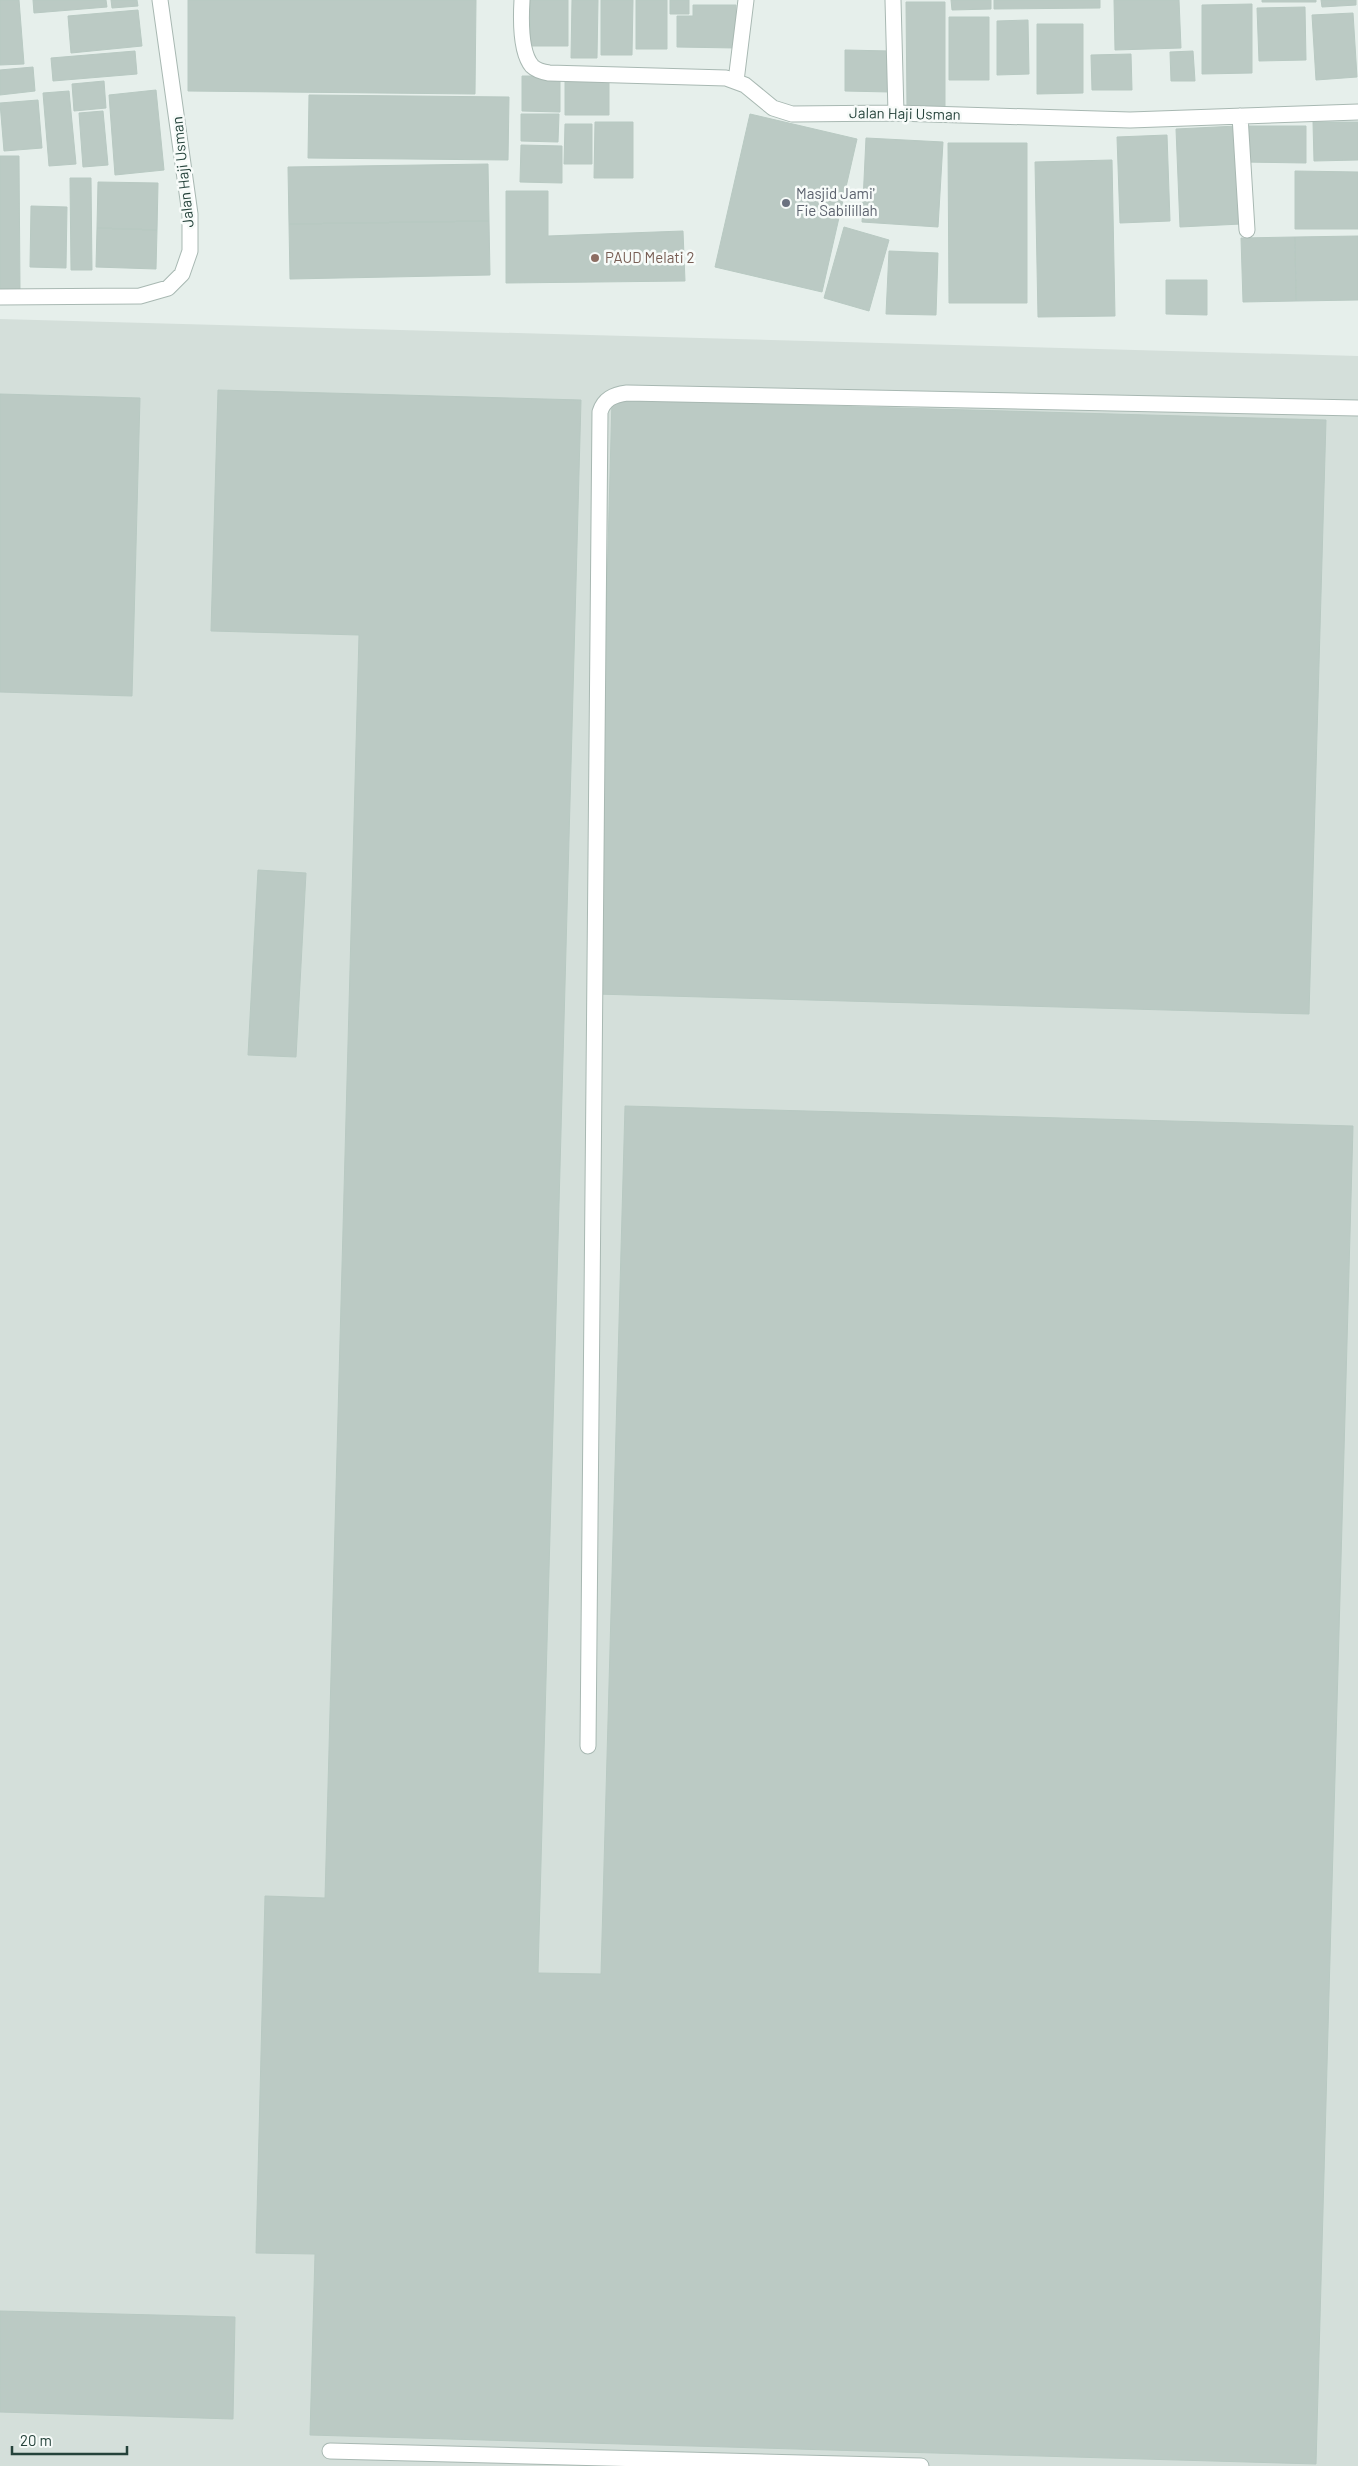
<svg xmlns="http://www.w3.org/2000/svg" width="1358" height="2466" viewBox="0 0 1358 2466" font-family="Barlow,sans-serif">
<rect width="100%" height="100%" fill="#e6efeb"/>
<path fill="#d4dfda" d="M0,319L1358,356V2466H0Z"/>
<path fill="#bbcac4" stroke="#b8c9c2" d="M0,0H19L24,64L0,65Z
M33,0H106L107,7L34,13Z
M111,0H137L138,6L112,8Z
M188,0H476L475,94L188,91Z
M530,0H568V46H530Z
M572,0H598L597,58H571Z
M601,0H633L632,55H601Z
M636,0H667V49H636Z
M670,0H689V14H670Z
M951,0H991V9L952,10Z
M994,0H1100V8L994,9Z
M1114,0H1179L1181,48L1115,50Z
M1262,0H1316V2H1262Z
M1321,0H1356V5L1322,7Z
M906,2H945V109H907Z
M1252,4V73L1202,74V5Z
M693,5H736V48L677,47V16H693Z
M1305,7L1306,60L1259,61L1257,8Z
M138,10L142,46L71,53L68,16Z
M1353,13L1357,77L1316,80L1312,15Z
M949,17H989V80H949Z
M1028,20L1029,74L997,75V21Z
M1037,24H1083V93L1037,94Z
M845,50L890,51V92L845,91Z
M135,51L137,74L53,81L51,58Z
M1193,51L1195,81H1171L1170,52Z
M1131,54L1132,90H1092L1091,55Z
M33,67L35,91L0,95V70Z
M522,76H560V112L522,111Z
M565,79H609V115H565Z
M104,81L106,108L74,111L72,84Z
M156,90L164,170L115,175L109,95Z
M69,91L76,164L49,166L43,93Z
M309,95L509,97L508,160L308,158Z
M38,100L42,148L4,151L0,103Z
M103,111L108,165L83,167L79,113Z
M521,114H559L558,142L521,141Z
M750,114L857,139L822,292L715,267Z
M595,122H633V178H594Z
M1313,122H1358V160L1314,161Z
M565,124H592V164H564Z
M1237,126L1241,224L1180,227L1176,129Z
M1243,126H1306V163L1243,162Z
M1167,135L1170,221L1120,223L1117,137Z
M866,138L943,142L938,227L862,222Z
M948,143H1027V303H949Z
M521,145L562,146V183L520,182Z
M0,156H19L20,289L0,290Z
M1112,160L1115,316L1038,317L1035,162Z
M488,164L489,221L289,224L288,167Z
M1295,171L1358,172V229H1295Z
M70,178H91L92,270H71Z
M98,182L158,183L157,230L97,228Z
M506,191H548V236L683,231L685,281L506,283Z
M31,206L67,207L66,268L30,267Z
M489,221L490,275L290,279L289,224Z
M844,227L889,240L869,311L824,298Z
M97,228L157,230L156,269L96,267Z
M1358,236V300L1296,301L1295,237Z
M1295,237L1296,301L1243,302L1241,238Z
M889,251L938,253L936,315L886,314Z
M1166,280H1207V315L1166,314Z
M218,390L581,400L538,1973L601,1974L625,1106L1353,1126L1316,2464L310,2435L315,2254L256,2253L265,1896L325,1898L359,635L211,631Z
M0,394L140,398L132,696L0,692Z
M612,400L1326,420L1309,1014L596,994Z
M258,870L306,873L296,1057L248,1055Z
M0,2311L235,2317L233,2419L0,2412Z"/>
<g fill="none" stroke-linecap="round" stroke-linejoin="round">
<g stroke="#a8b8b2" stroke-width="17">
<path id="service" d="M588,1746L600,412C604,399 613,395 627,393L1358,408
M330,2451L921,2466"/>
</g>
<g stroke="#a8b8b2" stroke-width="17">
<path id="minor" d="M522,0C521,17 520,52 532,66C536,70 543,72 549,73L726,78L745,85L773,108L792,114L896,113L1130,120L1358,112
M893,0L896,113
M736,81L746,0
M1240,116L1247,230
M0,297L140,296L168,288L182,274L190,251V214L160,0"/>
</g>
<use href="#service" stroke="#fff" stroke-width="15"/>
<use href="#minor" stroke="#fff" stroke-width="15"/>
</g>
<circle fill="#6b7280" stroke="#f7fbf9" stroke-width="2" cx="786" cy="203" r="5"/>
<circle fill="#8d6e63" stroke="#f7fbf9" stroke-width="2" cx="595" cy="258" r="5"/>
<g text-anchor="middle" stroke-width="5" stroke-linejoin="round" paint-order="stroke">
<g font-size="15" fill="#24423a" stroke="#f7fbf9">
<text transform="translate(905 114) rotate(1)" y="5">Jalan Haji Usman</text>
<text transform="translate(183 172) rotate(-96)" y="5">Jalan Haji Usman</text>
</g>
<g font-size="15" fill="#5b616d" stroke="#f7fbf9" text-anchor="start">
<text x="796" y="199">Masjid Jami'<tspan x="796" dy="17">Fie Sabilillah</tspan></text>
</g>
<g font-size="15" fill="#785e54" stroke="#f7fbf9" text-anchor="start">
<text x="605" y="263">PAUD Melati 2</text>
</g>
</g>
<path d="M12 2446v8h115v-8" fill="none" stroke="#24423a" stroke-width="2.5"/>
<text x="20" y="2446" font-size="15" fill="#24423a" stroke="#f7fbf9" stroke-width="4" paint-order="stroke">20 m</text>
</svg>
